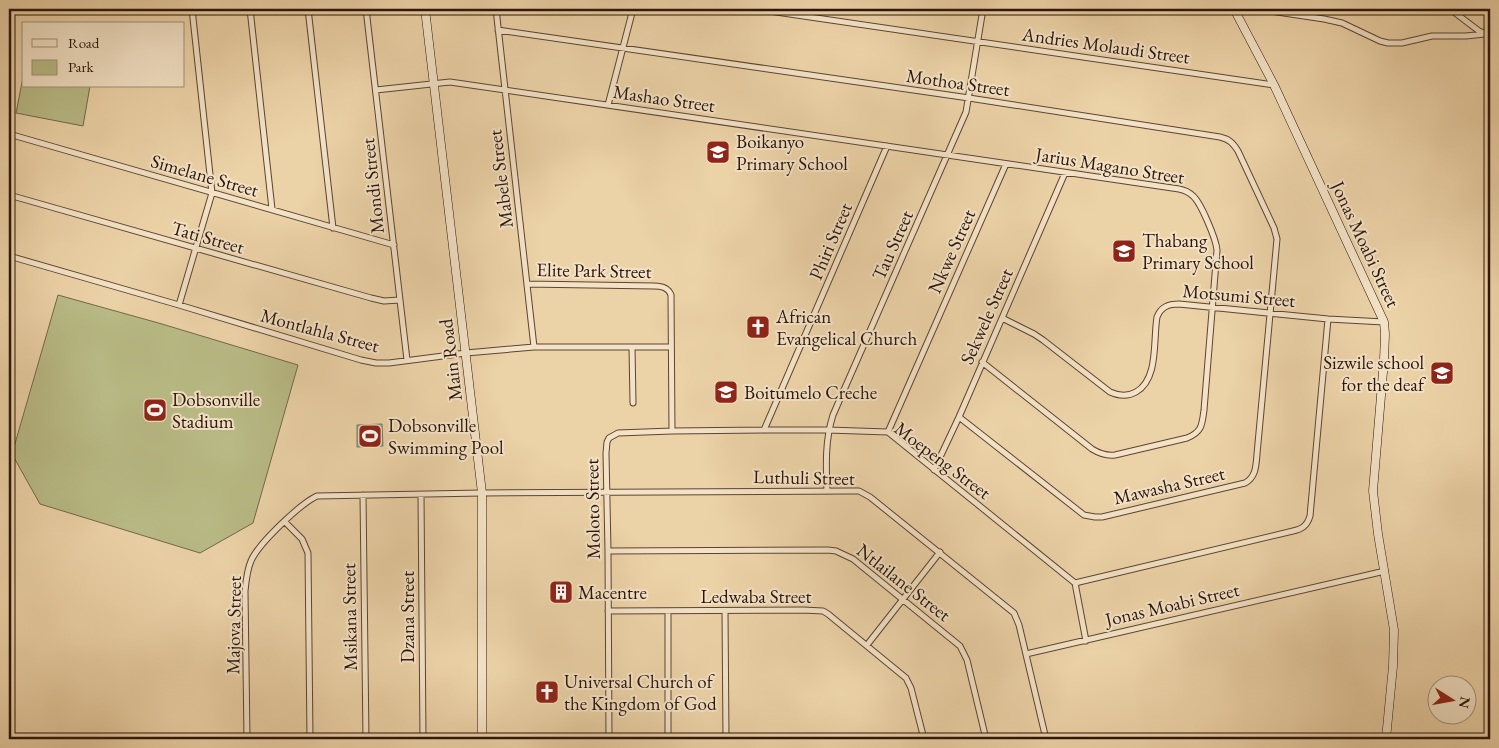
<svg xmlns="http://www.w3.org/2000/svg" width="1499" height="748" viewBox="0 0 1499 748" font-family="'EB Garamond',serif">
<rect width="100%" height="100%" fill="#ecd2a7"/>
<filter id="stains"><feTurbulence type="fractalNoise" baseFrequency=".004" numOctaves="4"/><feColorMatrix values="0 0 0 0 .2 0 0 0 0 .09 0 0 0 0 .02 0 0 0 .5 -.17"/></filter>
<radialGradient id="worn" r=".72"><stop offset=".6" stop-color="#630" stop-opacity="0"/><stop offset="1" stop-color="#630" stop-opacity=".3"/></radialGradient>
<path fill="#b9bb86" stroke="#726849" d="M24,72V86H90L83,126L16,113Z
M58,295L162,324L298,365L253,523L200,553L40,504L12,454Z"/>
<path fill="#99b8a7" stroke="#6d7769" d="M382,424L383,446L357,447V425Z"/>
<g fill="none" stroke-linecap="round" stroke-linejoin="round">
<path stroke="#62665a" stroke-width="1" d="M363,430H377V441H363L362,432Z"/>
<g stroke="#5c4433" stroke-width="7">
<path id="street" d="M250,9L272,209
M308,9L333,228
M366,9L407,360
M496,9L534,347
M755,9L1274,85
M1257,9L1324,19L1342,23L1380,41L1388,43H1402L1432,36H1466L1485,34
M1450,9L1479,31L1490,35
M498,30L969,98L1220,137C1229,139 1233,143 1238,151L1274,228L1277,239L1257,454C1256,466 1256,477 1245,483L1102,517H1095L1084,515L959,417
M376,90L450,82L1179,189C1184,190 1189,192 1193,196C1201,203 1216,239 1217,250L1204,410C1202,425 1202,432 1187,438L1115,455C1106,456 1100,454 1092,449L982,362
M608,105L633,9
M9,134L394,245
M9,195L371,298L384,301L400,300
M9,256L179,305L361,360L376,363H389L466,353L534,347H671
M527,284L654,286C661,286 668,287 671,295L672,431
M179,305L212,193L192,9
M1002,318L1034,334L1043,340L1110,392C1119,396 1127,397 1136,392C1159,379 1153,340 1157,317C1161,307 1168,304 1179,304L1328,319L1384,322
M632,347L633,403
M764,430L887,146
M888,432L1006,164
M934,470L959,417L1065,173
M827,491C826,465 825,440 833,415L966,112L983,9
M363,495L366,739
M421,495L423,739
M285,522L302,539L308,553L310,739
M608,551L828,550L836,551L853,559L960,646L967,660L986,739
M1075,583L1293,531C1302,529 1307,526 1310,516L1328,319
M608,611L803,610L823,611L828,614L906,678L911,688L924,739
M668,611V739
M725,611L726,739
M867,645L940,552
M1026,654L1385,571
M247,739L245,591C246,581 247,570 251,561C258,544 300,504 317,496L482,493L852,491H859L870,497L1014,613L1019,625L1046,739
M609,739L608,551L606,453L607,442L609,438L618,433L672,431L764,430H828L888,432L1075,583L1086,641"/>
</g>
<g stroke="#2c150c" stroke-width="9">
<path id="secondary" d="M425,9L482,493V739
M1234,9L1274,85L1384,322L1385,334L1384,360L1373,491L1378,534L1394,630L1393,666L1386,739"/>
</g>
<use href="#street" stroke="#f3e2c6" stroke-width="5"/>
<use href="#secondary" stroke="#f3e2c6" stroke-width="8"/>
</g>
<defs>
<g id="school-square" transform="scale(1.25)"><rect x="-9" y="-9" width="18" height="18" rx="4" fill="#8f2418" stroke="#f3e2c6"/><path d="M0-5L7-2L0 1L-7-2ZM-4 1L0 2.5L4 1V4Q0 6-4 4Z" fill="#fff"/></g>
<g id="church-square" transform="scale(1.25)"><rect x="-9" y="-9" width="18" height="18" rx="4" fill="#8f2418" stroke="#f3e2c6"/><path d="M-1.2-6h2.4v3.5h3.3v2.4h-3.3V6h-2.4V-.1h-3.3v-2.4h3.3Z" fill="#fff"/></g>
<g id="stadium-square" transform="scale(1.25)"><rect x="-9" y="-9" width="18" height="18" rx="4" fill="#8f2418" stroke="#f3e2c6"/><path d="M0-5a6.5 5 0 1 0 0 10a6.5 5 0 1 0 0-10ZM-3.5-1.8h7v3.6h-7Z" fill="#fff"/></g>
<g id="building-square" transform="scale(1.25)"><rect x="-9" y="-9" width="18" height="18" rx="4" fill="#8f2418" stroke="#f3e2c6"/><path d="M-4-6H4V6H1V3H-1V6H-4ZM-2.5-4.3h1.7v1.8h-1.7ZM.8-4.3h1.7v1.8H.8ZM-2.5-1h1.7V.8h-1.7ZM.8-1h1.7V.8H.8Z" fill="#fff"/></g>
</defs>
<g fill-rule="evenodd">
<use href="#school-square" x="718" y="152"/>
<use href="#school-square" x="1124" y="251"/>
<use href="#church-square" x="758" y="327"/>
<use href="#school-square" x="1442" y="373"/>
<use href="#school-square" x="726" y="392"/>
<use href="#stadium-square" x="155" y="410"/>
<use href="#stadium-square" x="370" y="436"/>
<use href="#building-square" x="561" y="592"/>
<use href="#church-square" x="547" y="692"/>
</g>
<g text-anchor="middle" stroke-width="4" stroke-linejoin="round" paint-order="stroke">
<g font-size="19" fill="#2c150c" stroke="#f3e2c6">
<text transform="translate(1106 45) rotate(8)" y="7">Andries Molaudi Street</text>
<text transform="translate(958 82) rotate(8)" y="7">Mothoa Street</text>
<text transform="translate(664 98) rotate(8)" y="7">Mashao Street</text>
<text transform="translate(1110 165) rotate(9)" y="7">Jarius Magano Street</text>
<text transform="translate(205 175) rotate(16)" y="7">Simelane Street</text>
<text transform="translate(500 179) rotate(-97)" y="7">Mabele Street</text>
<text transform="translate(372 186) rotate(-96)" y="7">Mondi Street</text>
<text transform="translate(208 237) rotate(16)" y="7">Tati Street</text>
<text transform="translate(830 241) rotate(-67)" y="7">Phiri Street</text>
<text transform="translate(1366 244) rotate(65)" y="7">Jonas Moabi Street</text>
<text transform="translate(892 245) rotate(-66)" y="7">Tau Street</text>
<text transform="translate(951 251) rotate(-66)" y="7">Nkwe Street</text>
<text transform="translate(594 270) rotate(1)" y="7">Elite Park Street</text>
<text transform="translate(1239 295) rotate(5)" y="7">Motsumi Street</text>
<text transform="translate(986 316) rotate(-66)" y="7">Sekwele Street</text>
<text transform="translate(320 330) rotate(15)" y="7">Montlahla Street</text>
<text transform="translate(450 360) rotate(-97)" y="7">Main Road</text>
<text transform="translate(943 460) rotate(37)" y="7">Moepeng Street</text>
<text transform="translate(804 477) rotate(1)" y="7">Luthuli Street</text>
<text transform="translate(1169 485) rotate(-13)" y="7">Mawasha Street</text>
<text transform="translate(592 509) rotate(-91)" y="7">Moloto Street</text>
<text transform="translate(904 582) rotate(38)" y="7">Ntlailane Street</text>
<text x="756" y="603">Ledwaba Street</text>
<text transform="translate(1172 604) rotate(-13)" y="7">Jonas Moabi Street</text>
<text transform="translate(349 617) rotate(-91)" y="7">Msikana Street</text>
<text transform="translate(407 617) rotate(-90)" y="7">Dzana Street</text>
<text transform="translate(233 625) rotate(-89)" y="7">Majova Street</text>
</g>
<g font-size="19" fill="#2c150c" stroke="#f3e2c6" text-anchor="start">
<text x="736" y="148">Boikanyo<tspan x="736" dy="22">Primary School</tspan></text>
<text x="1142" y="247">Thabang<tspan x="1142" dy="22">Primary School</tspan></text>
<text x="776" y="323">African<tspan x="776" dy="22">Evangelical Church</tspan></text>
<text x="1424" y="369" text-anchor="end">Sizwile school<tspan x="1424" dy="22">for the deaf</tspan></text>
<text x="744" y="399">Boitumelo Creche</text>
<text x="172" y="406">Dobsonville<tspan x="172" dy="22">Stadium</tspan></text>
<text x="388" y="432">Dobsonville<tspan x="388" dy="22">Swimming Pool</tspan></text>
<text x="578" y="599">Macentre</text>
<text x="564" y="688">Universal Church of<tspan x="564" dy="22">the Kingdom of God</tspan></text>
</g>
</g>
<rect width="1499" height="748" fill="none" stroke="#ecd2a7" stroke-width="30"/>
<rect x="10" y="10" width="1479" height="728" fill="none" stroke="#2c150c" stroke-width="2.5"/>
<rect x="15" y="15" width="1469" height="718" fill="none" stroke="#2c150c"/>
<rect x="22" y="22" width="162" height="65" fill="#f3e2c6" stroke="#a3907c"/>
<rect x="32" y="39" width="25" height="8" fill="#f3e2c6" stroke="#a3907c"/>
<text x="68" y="48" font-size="15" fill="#2c150c">Road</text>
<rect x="32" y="60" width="25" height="15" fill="#b9bb86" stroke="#a3907c"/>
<text x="68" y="72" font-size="15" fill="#2c150c">Park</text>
<g transform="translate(1452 700) rotate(101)"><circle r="24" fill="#f3e2c6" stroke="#a3907c"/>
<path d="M0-4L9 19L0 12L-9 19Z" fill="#8f2418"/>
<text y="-8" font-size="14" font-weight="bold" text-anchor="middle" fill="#2c150c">N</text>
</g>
<rect width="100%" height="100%" filter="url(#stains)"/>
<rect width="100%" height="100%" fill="url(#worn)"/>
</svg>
